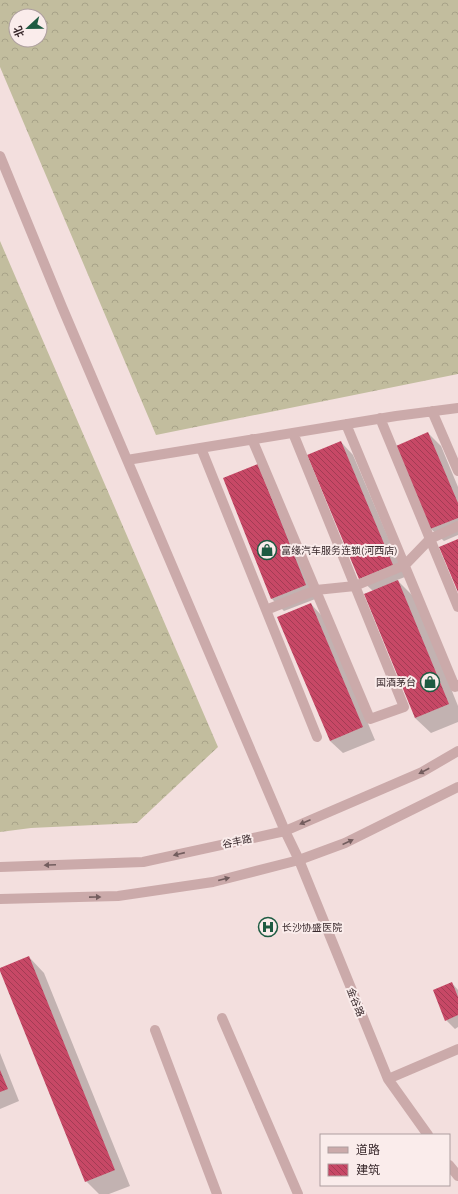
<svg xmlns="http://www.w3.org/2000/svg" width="458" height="1194" viewBox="0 0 458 1194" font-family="Ubuntu,'Noto Sans SC',sans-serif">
<defs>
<pattern id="forest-crowns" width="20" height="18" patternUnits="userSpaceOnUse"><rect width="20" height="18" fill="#c2bd9e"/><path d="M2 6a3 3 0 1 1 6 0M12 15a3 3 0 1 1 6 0" fill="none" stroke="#a7a288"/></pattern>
<pattern id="building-back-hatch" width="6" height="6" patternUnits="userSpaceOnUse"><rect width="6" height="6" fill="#c74866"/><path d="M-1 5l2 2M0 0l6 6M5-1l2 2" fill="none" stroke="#a33c54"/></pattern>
</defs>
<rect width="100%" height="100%" fill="#f3dfde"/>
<path fill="url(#forest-crowns)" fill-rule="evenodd" d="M0,0H458V374L156,435L0,67ZM16,16H40V40H16Z
M0,241L218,747L137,823L31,828L0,832Z"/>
<path fill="#0003" d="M428,433L441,446L458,487V535L444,541L431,529Z
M341,442L353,455L405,577L397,580L414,597L458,706V722L431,733L415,718L373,591L359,578Z
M258,465L318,598L284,611L272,599Z
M311,604L323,617L375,740L343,753L330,741Z
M29,957L44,973L130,1186L109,1194H99L86,1181Z
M452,983L458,990V1027L455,1029L446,1020Z
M0,1053L19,1101L0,1109Z"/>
<path fill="url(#building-back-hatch)" d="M428,432L458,503V518L430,529L396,446Z
M341,441L393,565L359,579L307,455Z
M258,464L306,585L271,599L223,478Z
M458,539V592L439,547Z
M398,580L449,704L415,718L364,594Z
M311,603L363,727L330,741L277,617Z
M29,956L115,1170L85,1182L0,971V968Z
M452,982L458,997V1015L445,1021L433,990Z
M0,1070L8,1089L0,1092Z"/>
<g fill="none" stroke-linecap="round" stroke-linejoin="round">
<path stroke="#cbaaaa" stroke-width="10" d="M0,156L62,307L285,831L299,860L388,1079L428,1135
M432,411L458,471
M380,418L430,539L458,526
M346,424L455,687L458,685
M293,433L355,586L405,565L430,539L458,607
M201,448L266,610L316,590L355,586L404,707L370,719L252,439
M127,460L396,416L458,408
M266,610L317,737
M222,1018L298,1194
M155,1030L217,1194
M388,1079L458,1049
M449,1165L458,1176"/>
<path stroke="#cbaaaa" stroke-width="10" d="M0,867L143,862L285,831L422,772L458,751
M0,899L118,896L213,882L299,860L345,843L458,787"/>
</g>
<defs><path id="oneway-solid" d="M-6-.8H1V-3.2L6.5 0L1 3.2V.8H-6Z"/></defs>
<g fill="#735d5e">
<use href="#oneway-solid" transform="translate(424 771) rotate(152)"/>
<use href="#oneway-solid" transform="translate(305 822) rotate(157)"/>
<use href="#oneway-solid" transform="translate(348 842) rotate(-25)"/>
<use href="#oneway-solid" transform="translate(179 854) rotate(167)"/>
<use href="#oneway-solid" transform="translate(50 865) rotate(178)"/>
<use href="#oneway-solid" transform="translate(224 879) rotate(-14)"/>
<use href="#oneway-solid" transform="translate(95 897) rotate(-1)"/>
</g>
<defs>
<g id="shop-ring" transform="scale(1)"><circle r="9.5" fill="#faeceb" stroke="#1e5b42" stroke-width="1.5"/><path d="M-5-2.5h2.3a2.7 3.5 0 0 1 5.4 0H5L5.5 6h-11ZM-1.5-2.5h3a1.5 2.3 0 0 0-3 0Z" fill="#1e5b42"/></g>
<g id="hospital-ring" transform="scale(1)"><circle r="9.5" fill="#faeceb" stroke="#1e5b42" stroke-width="1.5"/><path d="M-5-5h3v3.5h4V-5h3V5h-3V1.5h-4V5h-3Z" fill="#1e5b42"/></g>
</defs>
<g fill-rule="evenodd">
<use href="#shop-ring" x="267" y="550"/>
<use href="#shop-ring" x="430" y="682"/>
<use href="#hospital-ring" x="268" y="927"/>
</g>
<g text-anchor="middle" stroke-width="4" stroke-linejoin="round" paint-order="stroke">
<g font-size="10" fill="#39292c" stroke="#faeceb" text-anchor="start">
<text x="281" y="554">富缘汽车服务连锁(河西店)</text>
<text x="416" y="686" text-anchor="end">国酒茅台</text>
<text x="282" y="931">长沙协盛医院</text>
</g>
<g font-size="10" fill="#39292c" stroke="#faeceb">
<text transform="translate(237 841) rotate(-13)" y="4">谷丰路</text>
<text transform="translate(356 1002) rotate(68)" y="4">金谷路</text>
</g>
</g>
<rect x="320" y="1134" width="130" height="52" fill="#faeceb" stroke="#ad9e9f"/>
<rect x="328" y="1147" width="20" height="6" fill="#cbaaaa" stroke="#ad9e9f"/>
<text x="356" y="1154" font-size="12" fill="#39292c">道路</text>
<rect x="328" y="1164" width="20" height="12" fill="url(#building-back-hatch)" stroke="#ad9e9f"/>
<text x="356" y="1174" font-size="12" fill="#39292c">建筑</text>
<g transform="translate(28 28) rotate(248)"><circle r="19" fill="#faeceb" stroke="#ad9e9f"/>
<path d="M0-3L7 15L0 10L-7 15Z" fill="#1e5b42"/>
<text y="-6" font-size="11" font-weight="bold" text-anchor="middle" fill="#39292c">北</text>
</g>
</svg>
